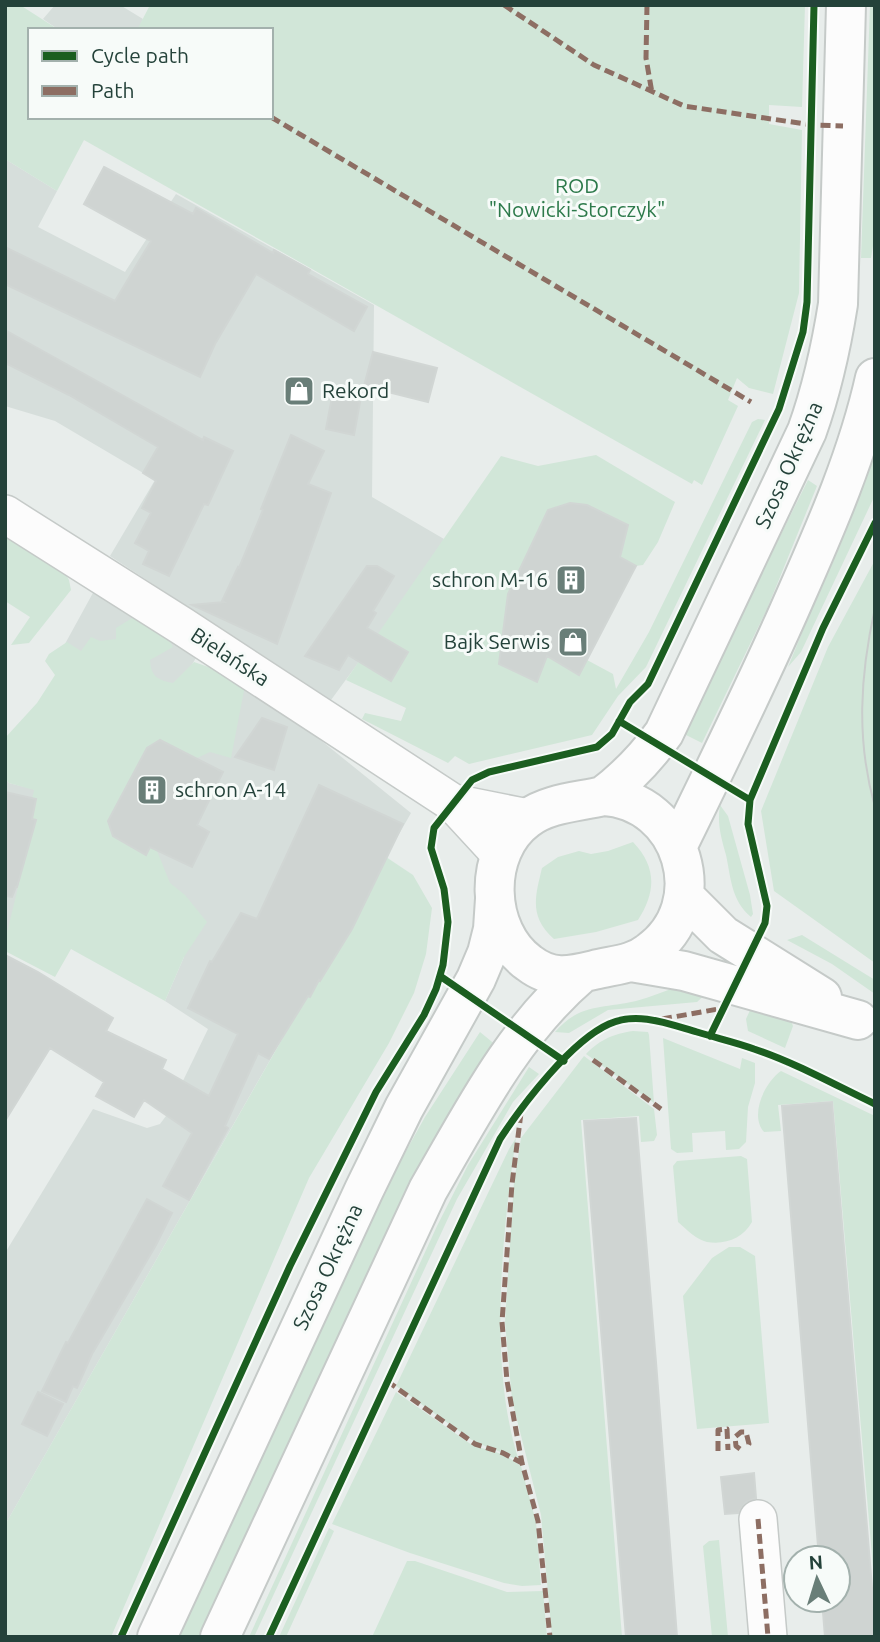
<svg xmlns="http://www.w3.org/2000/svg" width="880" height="1642" viewBox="0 0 880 1642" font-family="Ubuntu,sans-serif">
<rect width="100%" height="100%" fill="#e8edeb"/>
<path fill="#d6dedb" d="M55,5H120L143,19L138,30H59L43,19Z
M5,159L57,191L38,227L125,272L176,194L374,305L372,497L444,539L416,584L331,700L110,556L155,480L55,421L5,406Z
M94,591L200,651L177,690L60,653Z
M246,680L411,813L5,1525V1253L93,1109L147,1128L160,1124L166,1116L208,1029L165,1001L184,957L50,895Z
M5,778L9,783L41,791L5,946Z"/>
<path fill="#d1e6d8" d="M5,5H20L59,30H30V117H271V30H137L150,5H805L802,107L769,105V124L802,130L799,293L773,394L749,388L737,378L728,400L738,406L702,485L694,480L692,484L84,140L57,191L5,159Z
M870,5H875V234L871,258H861Z
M758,419L765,420L646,667L618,696L592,735L469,764L455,756L448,763L362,719L365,713L401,721L406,708L346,680L501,456L538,466L596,455L675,502L658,542L643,565L635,566L587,660L613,674L616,689L649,632L752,422Z
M875,454V495L801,652L788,667Z
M808,480L817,486L767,609L702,743L682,733Z
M5,534L64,571L69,580L71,590L29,643L11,645L30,617L5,601Z
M875,560V963L774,891L761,811L828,647Z
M137,615L164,630L173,647L150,660C151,676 157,680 173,683L194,662L246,680L231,758L210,752L197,758L153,841L170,883L185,895L207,922L184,957L165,1001L71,949L55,977L5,951V941L29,842L30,809L34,790L9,783L5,778V738L37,703L55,675L45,661L49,654L67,642L81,651L91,637L100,641L116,639V628Z
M720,805L728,816L750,895L753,914L751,917C731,900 731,878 726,855C721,837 717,824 720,805Z
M633,842C657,867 656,892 638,920L596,932L554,939C529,917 535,897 542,868L558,857L579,851L591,854L608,851Z
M386,857L413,875L432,908L426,954L414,993L389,1043L309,1178L111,1637H5V1525Z
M802,935L875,980V994L832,964L787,940Z
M678,987L710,990L697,1002L608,1010L569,1033L555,1032C580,1003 602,1009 636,1001C651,997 664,991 678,987Z
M752,1006L791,1021L793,1026L785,1048L748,1031L746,1019Z
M633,1031L648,1032L649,1035L654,1103L586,1054C601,1039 613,1034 633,1031Z
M480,1032L497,1046L205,1637H178L346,1272L396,1169L425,1117Z
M663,1038L740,1069L742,1058L755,1063V1083L748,1107L746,1142L739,1149L726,1150L725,1131L692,1133L693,1152L677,1153L671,1149Z
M584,1056L654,1109L657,1135L654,1141L641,1142L639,1116L581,1120L622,1637H552L541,1515L512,1400L505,1322L514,1182L521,1138Z
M529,1067L539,1074L513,1102L457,1199L254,1637H249L437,1226L468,1165Z
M781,1071L875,1116V1591L833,1101L778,1105L781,1131L764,1132C749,1115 765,1082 781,1071Z
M516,1138C502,1236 488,1366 519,1461C503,1451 486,1448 470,1439L396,1386L509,1149Z
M741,1156L747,1159L752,1222C743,1238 726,1245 707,1242C697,1240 686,1229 678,1222L673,1166L677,1161Z
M729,1247H740L755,1256L769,1423L697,1429L683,1296L712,1258Z
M396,1392L472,1445L505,1455L521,1466L536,1522L541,1585L522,1586L504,1583L410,1553L332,1524Z
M329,1528L334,1531L286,1637H279Z
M719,1540L728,1637H712L703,1546L709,1541Z
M407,1561H415L507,1592L543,1591L547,1637H372Z"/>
<path fill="#cfd4d2" stroke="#d1d6d4" stroke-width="2" d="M104,167L193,214L196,208L273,253L274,250L310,270L308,274L367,307L354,331L256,274L215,344L200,377L5,284V247L115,301L151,241L84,204Z
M5,330L203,440L204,437L233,451L208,505L204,504L169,576L143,564L149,551L135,543L151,513L142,508L156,481L143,473L158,447L69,395L5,363Z
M373,352L437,368L428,402L364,386Z
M332,397L360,402L354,435L326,429Z
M291,435L324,451L308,484L331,493L277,644L192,605L224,602L222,601L238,567L239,568L263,510L261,509Z
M570,503L587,505L628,525L620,557L636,566L579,675L547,656L537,682L499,664L508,594L548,510Z
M367,566H377L394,576L373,611L376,613L367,628L408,652L391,681L348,655L339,670L305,656Z
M262,718L287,727L274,770L235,757Z
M160,740L223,772L197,825L209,832L192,867L150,847L146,855L113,836L108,821L147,748Z
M319,785L403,824L352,929L320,981L319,980L310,997L308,996L269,1059L258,1053L225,1126L228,1128L189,1200L163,1186L192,1133L144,1100L134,1117L96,1096L104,1082L50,1048L5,1121V955L38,972L113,1018L106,1031L166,1060L162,1069L209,1096L238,1034L188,1008L210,961L212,962L241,913L257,919Z
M5,792L36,799L32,819L36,820L17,887H16L12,897L5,896Z
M832,1102L875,1624V1637H825L822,1600H838V1558H819L782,1106Z
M636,1118L656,1362L677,1637H626L584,1121Z
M147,1199L172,1213L156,1245L92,1354L77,1388L73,1386L66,1402L42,1391L66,1342L68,1343Z
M38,1392L63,1404L47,1436L22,1424Z
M754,1473L756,1498L746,1502L738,1513L725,1514L721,1477Z"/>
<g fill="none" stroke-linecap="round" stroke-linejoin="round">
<g stroke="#c5cac8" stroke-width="40">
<path id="minor" d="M5,514L182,626L453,803L500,854
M453,803L528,818
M758,1519L768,1637"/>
</g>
<g stroke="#c5cac8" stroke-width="42">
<path id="tertiary" d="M603,796C628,777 646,758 664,733L807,431C822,389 831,348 838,304L846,5
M603,796C683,800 715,905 649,952C633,965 613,965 594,970C569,976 551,980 529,963C485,931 482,852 527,819C548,803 578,802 603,796Z
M677,847C718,763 759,680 796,595C827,525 858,454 875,378
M684,896L723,935L822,997
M631,962L684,971L858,1020
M157,1637L364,1190L404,1108L476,979L487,953L493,929L495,899
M220,1637L428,1190C472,1114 513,1032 581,974"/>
</g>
<use href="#minor" stroke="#fcfcfc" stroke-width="37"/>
<use href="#tertiary" stroke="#fcfcfc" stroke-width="38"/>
<path stroke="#c9cdcc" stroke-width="2" d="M875,608C860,675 856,740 875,807"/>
<path stroke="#8d6e63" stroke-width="5" stroke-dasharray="10 5" stroke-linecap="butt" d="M504,5L594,65L684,106L812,125L843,126
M647,5L646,58L652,93
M271,117L751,402
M662,1019L724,1008
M593,1060L661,1109
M521,1113L512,1184L502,1322L507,1381L522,1463L538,1521L550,1637
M387,1381L475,1444L503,1453L522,1463
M740,1449L736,1446L735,1437L741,1432H746L749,1444L747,1448
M718,1451V1430L727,1429L728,1450
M758,1519L768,1637"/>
<g stroke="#f7fbf9" stroke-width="11">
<path id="cycleway" d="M619,721L750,800
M440,976L564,1061
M710,1036L765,923L767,906L748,824L750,800L823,628L875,523
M121,1637L290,1266L376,1092L424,1015L436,989L443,965L448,922L444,889L431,848L434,828L472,780L489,772L597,747L612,734L630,702L648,684L779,409L803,332L807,302L814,5
M269,1637L500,1139C523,1104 571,1041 609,1024C637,1011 669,1024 697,1032C716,1038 735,1042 754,1049C796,1063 835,1085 875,1104"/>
</g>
<use href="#cycleway" stroke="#1b5e20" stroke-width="7"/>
</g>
<defs>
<g id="shop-square" transform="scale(1.575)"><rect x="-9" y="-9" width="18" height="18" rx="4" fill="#697e78" stroke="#f7fbf9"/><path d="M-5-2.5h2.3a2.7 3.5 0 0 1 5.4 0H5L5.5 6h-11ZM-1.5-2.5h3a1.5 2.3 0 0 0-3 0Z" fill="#fff"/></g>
<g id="building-square" transform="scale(1.575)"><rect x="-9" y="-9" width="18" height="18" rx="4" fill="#697e78" stroke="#f7fbf9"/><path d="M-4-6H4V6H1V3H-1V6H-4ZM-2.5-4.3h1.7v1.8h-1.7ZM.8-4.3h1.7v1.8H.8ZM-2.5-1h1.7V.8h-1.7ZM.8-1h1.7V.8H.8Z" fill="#fff"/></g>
</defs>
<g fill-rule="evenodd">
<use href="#shop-square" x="299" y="391"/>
<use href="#building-square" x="571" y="580"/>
<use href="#shop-square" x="573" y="642"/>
<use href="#building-square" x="152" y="790"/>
</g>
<g text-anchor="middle" stroke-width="6" stroke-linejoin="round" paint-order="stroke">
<g font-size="21" fill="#2d7a4b" stroke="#f7fbf9">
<text x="577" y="193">ROD<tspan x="577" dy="24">"Nowicki-Storczyk"</tspan></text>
</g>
<g font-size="21" fill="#24423a" stroke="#f7fbf9" text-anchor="start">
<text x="322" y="398">Rekord</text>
<text x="548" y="587" text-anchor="end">schron M-16</text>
<text x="550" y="649" text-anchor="end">Bajk Serwis</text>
<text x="175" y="797">schron A-14</text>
</g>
<g font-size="21" fill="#24423a" stroke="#f7fbf9">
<text transform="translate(789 465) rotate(-66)" y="7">Szosa Okrężna</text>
<text transform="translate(230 657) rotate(33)" y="7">Bielańska</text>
<text transform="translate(328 1267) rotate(-65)" y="7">Szosa Okrężna</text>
</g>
</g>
<rect width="880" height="1642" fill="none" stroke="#24423a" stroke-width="14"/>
<rect x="28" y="28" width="245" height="91" fill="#f7fbf9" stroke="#a3b1ad" stroke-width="2"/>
<rect x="42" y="51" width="35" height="10" fill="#1b5e20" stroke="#a3b1ad" stroke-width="2"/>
<text x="91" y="63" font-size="21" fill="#24423a">Cycle path</text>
<rect x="42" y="86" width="35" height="10" fill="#8d6e63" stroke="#a3b1ad" stroke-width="2"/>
<text x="91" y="98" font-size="21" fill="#24423a">Path</text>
<g transform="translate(817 1579) rotate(356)"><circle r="33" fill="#f7fbf9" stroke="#a3b1ad" stroke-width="2"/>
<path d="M0-5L12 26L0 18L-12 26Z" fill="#697e78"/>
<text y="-10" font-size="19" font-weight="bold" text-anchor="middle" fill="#24423a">N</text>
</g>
</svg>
